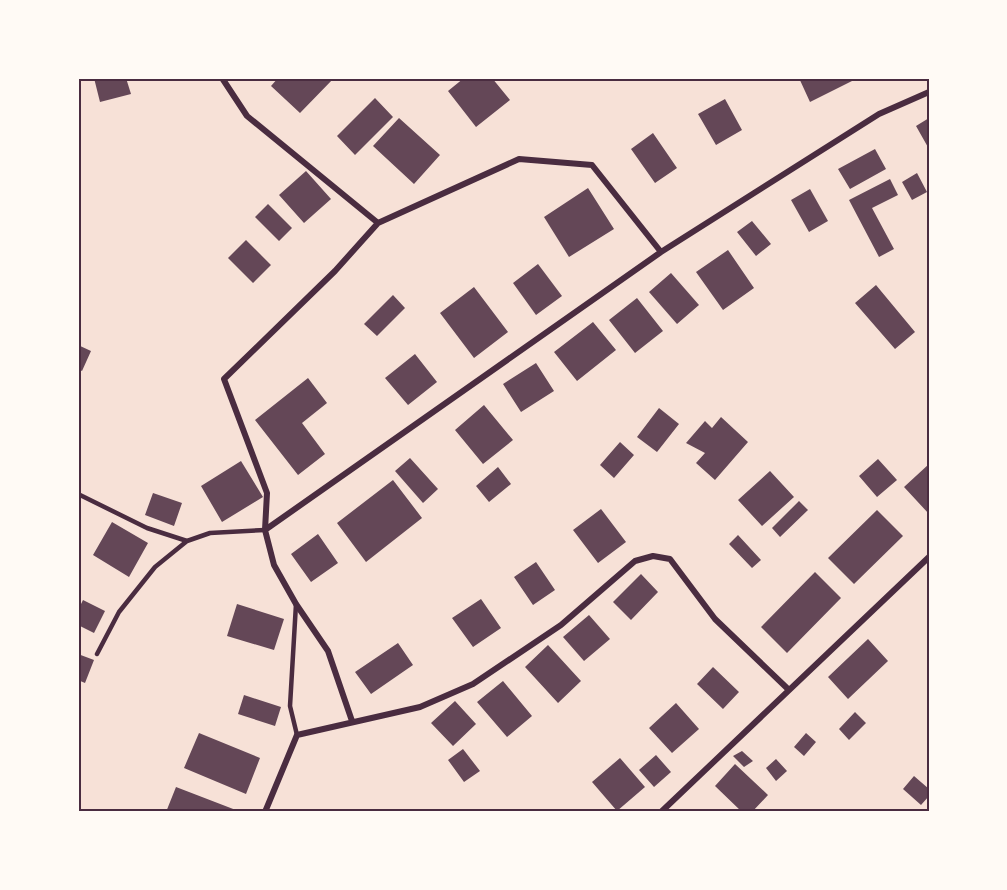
<svg xmlns="http://www.w3.org/2000/svg" width="1007" height="890" viewBox="0 0 1007 890" font-family="'Nunito Sans',sans-serif">
<rect width="100%" height="100%" fill="#f7e1d7"/>
<path fill="#644757" d="M94,78H126L131,94L100,102Z
M278,78H334L300,113L271,86Z
M464,78H492L510,100L476,127L448,91Z
M799,78H858L810,102Z
M375,98L393,117L355,155L337,136Z
M725,99L742,130L716,145L698,114Z
M399,118L440,155L414,184L373,146Z
M929,118V149L916,126Z
M653,133L677,168L655,183L631,149Z
M875,149L886,169L850,189L838,169Z
M306,171L331,199L304,223L279,195Z
M917,173L927,192L912,200L902,182Z
M890,179L898,195L872,208L894,249L879,257L849,200Z
M588,188L614,229L569,257L544,217Z
M810,189L828,221L809,232L791,200Z
M268,204L292,228L279,241L255,217Z
M752,221L771,244L756,256L737,232Z
M246,240L271,265L253,283L228,258Z
M728,250L754,288L723,310L696,272Z
M538,264L562,296L536,315L513,283Z
M671,273L699,305L677,324L649,292Z
M876,285L915,332L895,349L855,303Z
M474,287L508,332L474,358L440,313Z
M393,295L405,308L377,336L364,324Z
M637,298L663,331L635,353L609,320Z
M593,322L616,350L577,381L554,352Z
M78,345L91,351L82,371L78,369Z
M415,354L437,382L408,405L385,378Z
M536,363L554,391L521,412L503,384Z
M308,378L327,403L302,423L325,454L298,475L255,420Z
M484,405L513,440L483,464L455,430Z
M659,408L679,424L657,452L637,437Z
M721,417L748,442L715,480L696,463L705,453L686,443L705,421L712,428Z
M620,442L634,455L614,478L600,465Z
M410,458L438,489L423,503L395,471Z
M878,459L897,480L877,497L859,476Z
M241,461L263,497L222,522L201,486Z
M929,464V514L904,487Z
M498,467L511,484L489,502L476,486Z
M770,471L794,497L762,526L738,500Z
M393,480L422,518L366,562L337,523Z
M153,493L182,503L174,526L145,515Z
M799,501L808,510L780,537L772,528Z
M601,509L626,542L598,563L573,530Z
M877,510L903,536L854,584L828,558Z
M112,522L148,543L129,577L93,555Z
M318,534L338,563L311,582L291,554Z
M738,535L761,560L752,568L729,544Z
M536,562L555,590L533,605L514,577Z
M815,572L841,598L787,653L761,627Z
M641,574L658,592L631,620L613,602Z
M481,599L501,628L473,647L452,618Z
M83,600L105,611L94,633L78,625V610Z
M237,604L284,619L274,650L227,636Z
M589,615L610,639L584,661L563,637Z
M868,639L888,661L848,699L828,677Z
M398,643L413,665L371,694L355,672Z
M548,645L581,681L558,703L525,667Z
M78,654L94,660L85,683L78,680Z
M713,667L739,692L723,709L697,684Z
M503,681L532,716L507,737L477,702Z
M244,695L281,707L275,726L238,714Z
M455,701L476,724L453,746L431,723Z
M676,703L699,729L672,753L649,728Z
M855,712L866,723L849,740L839,729Z
M199,733L260,758L246,794L184,768Z
M806,733L816,742L804,756L794,747Z
M463,749L480,771L464,782L448,760Z
M742,751L753,761L744,767L733,756Z
M656,755L671,772L654,787L639,770Z
M620,758L645,787L617,811L592,782Z
M776,759L787,771L776,781L766,768Z
M735,764L768,795L752,812H742L715,786Z
M914,776L929,789V796L921,805L903,789Z
M176,787L241,812H166Z"/>
<g fill="none" stroke-linecap="round" stroke-linejoin="round">
<path stroke="#4a2c40" stroke-width="4.5" d="M78,494L147,528L187,541
M296,604L290,706L297,735
M97,654L119,612L155,567L187,541L210,533L265,530"/>
<path stroke="#4a2c40" stroke-width="6" d="M222,78L247,116L378,223L519,159L592,165L661,252
M265,530L661,252L879,114L929,92
M352,721L328,651L296,604L274,565L265,530L267,493L224,379L335,271L378,223
M265,812L297,735L420,707L473,684L561,625L635,561L653,556L670,559L715,619L789,690
M661,812L929,557"/>
</g>
<rect width="1007" height="890" fill="none" stroke="#fffaf5" stroke-width="159"/>
<rect x="80" y="80" width="848" height="730" fill="none" stroke="#4a2c40" stroke-width="2"/>
</svg>
